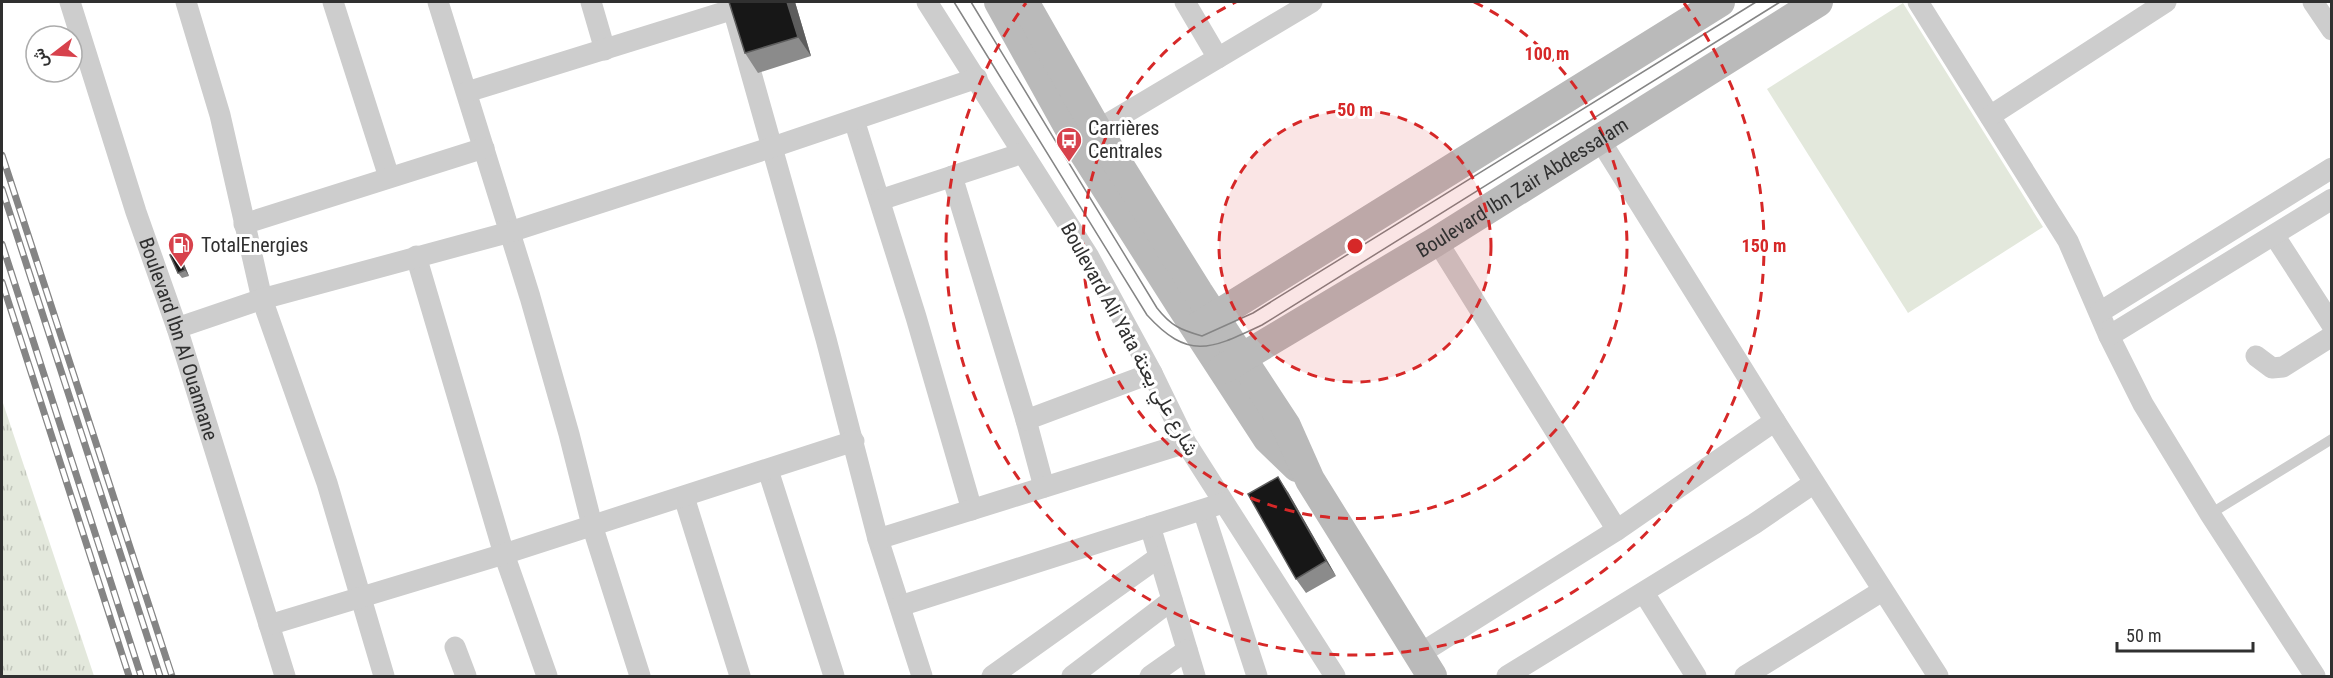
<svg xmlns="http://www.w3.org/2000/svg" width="2333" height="678" viewBox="0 0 2333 678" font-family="'Roboto Condensed',Vazirmatn,sans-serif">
<defs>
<pattern id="grass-tufts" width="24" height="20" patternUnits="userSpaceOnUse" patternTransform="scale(1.5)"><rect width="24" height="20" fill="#e3e8dc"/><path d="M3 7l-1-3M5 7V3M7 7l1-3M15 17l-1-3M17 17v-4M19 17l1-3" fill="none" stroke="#c3c7bd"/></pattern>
</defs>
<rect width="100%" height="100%" fill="#fff"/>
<path fill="url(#grass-tufts)" d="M2,400L94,676H2Z"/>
<path fill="#e3e8dc" d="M1903,3L2043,227L1908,313L1767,89Z"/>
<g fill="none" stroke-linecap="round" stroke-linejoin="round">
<path stroke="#cdcdcd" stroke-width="10" d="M2210,514L2332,439"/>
<g stroke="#cdcdcd" stroke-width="21">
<path id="s1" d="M70,2L136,212L177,328L285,676"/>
<path d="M186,2L220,115L262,299L327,483L384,676"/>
<path d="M333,2L389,177"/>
<path d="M438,2L530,297L569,434L592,525L640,676"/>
<path d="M591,2L605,50"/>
<path d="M731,2L826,339L878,539L922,676"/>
<path d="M927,2L1089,257L1152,373L1186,443L1335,676"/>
<path d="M1185,2L1218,58"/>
<path d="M1918,2L2068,241L2109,336L2143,404L2210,514L2315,676"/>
<path d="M2313,2L2332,30"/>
<path d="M467,92L734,9"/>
<path d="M1990,116L2166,2"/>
<path d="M854,120L916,317L972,510"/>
<path d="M1097,130L1312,2"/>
<path d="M1600,140L1775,421L1938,676"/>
<path d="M952,176L1026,420L1044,487"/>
<path d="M880,200L1023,153"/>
<path d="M244,224L484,148"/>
<path d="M2274,235L2332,325"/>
<path d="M1437,241L1617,530"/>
<path d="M416,256L504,554L547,676"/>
<path d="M2100,312L2332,168"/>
<path d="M177,328L262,299L510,232L773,147L977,78"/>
<path d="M2109,336L2332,199"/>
<path d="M2256,356L2272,368L2283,367L2332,336"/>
<path d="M1026,420L1152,373"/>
<path d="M768,470L834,676"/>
<path d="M684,497L740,676"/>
<path d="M1203,510L1257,676"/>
<path d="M1150,526L1195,676"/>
<path d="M878,539L1186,443"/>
<path d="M1644,593L1696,676"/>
<path d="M900,606L1223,503"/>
<path d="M269,625L504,554L854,441"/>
<path d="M455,647L466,676"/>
<path d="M1418,655L1617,530L1775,421"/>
<path d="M992,676L1159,557"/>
<path d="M1072,676L1172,600"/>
<path d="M1150,676L1187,650"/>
<path d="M1507,676L1754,524L1814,483"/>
<path d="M1745,676L1882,591"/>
</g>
<g stroke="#bababa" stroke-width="30">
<path d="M999,2L1077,142L1180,304L1268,439L1297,467"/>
<path d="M1024,2L1097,130L1198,292L1286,426L1310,480L1432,676"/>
<path d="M1198,327L1720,2"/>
<path id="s2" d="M1223,369L1437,241L1818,2"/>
</g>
<path stroke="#858585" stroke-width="1.5" d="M954,2L1147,315C1189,361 1211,349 1262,325L1780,2
M971,2L1157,308C1171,326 1181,330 1202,336L1253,313L1756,2"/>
<g stroke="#858585" stroke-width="7">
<path id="rail" d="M2,155L172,676
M2,189L160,676
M2,244L141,676
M2,282L129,676"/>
</g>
<use href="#rail" stroke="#fff" stroke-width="4.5" stroke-dasharray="14" stroke-linecap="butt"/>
</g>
<path fill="#8b8b8b" d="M795,2L811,56L758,73L745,53Z
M181,257L189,276L182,278L178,273Z
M1288,492L1336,576L1306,593L1296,579Z"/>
<path fill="#5d5d5d" d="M787,2H795L811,56L798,37Z
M178,252L181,257L189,276L185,270Z
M1278,477L1288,492L1336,576L1326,561Z"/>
<path fill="#171717" stroke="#5d5d5d" stroke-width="1.5" d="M729,2H787L798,37L745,53Z
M178,252L185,270L178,273L170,255Z
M1278,477L1326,561L1296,579L1248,494Z"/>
<circle cx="1355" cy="246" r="136" fill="#d62828" fill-opacity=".12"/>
<g fill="none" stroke="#d62828" stroke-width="3" stroke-dasharray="10 8">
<circle cx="1355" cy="246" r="136"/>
<path d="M1474 2A272 272 0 1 1 1236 2"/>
<path d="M1684 3A409 409 0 1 1 1026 3"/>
</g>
<defs>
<g id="bus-pin" transform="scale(1.35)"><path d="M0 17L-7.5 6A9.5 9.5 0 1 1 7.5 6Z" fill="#d7424c" stroke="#fff"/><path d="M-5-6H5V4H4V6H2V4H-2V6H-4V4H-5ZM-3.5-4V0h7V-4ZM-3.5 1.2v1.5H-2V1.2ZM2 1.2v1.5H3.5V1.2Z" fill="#fff"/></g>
<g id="fuel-pin" transform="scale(1.35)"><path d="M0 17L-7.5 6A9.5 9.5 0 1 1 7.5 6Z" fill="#d7424c" stroke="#fff"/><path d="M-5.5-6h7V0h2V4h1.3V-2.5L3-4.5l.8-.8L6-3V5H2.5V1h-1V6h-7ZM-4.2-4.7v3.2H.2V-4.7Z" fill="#fff"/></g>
</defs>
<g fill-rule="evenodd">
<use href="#bus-pin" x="1069" y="140"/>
<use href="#fuel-pin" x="181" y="245"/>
</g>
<g text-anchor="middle" stroke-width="6" stroke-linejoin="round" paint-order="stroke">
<g font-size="20" fill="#303030" stroke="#fff" text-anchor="start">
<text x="1088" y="135">Carrières<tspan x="1088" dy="23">Centrales</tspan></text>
<text x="201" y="252">TotalEnergies</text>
</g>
<g font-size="20" fill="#303030" stroke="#fff">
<text dy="7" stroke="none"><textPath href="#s2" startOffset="350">Boulevard Ibn Zair Abdessalam</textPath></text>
<text dy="7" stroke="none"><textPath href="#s1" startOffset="354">Boulevard Ibn Al Ouannane</textPath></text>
<text transform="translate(1130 339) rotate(61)" y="7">Boulevard Ali Yata شارع علي يعتة</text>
</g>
</g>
<circle cx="1355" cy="246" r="9" fill="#d62828" stroke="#fff" stroke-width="3"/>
<g font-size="18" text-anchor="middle" font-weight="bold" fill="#d62828" stroke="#fff" stroke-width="6" stroke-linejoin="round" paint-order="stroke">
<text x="1547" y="60">100 m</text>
<text x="1355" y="116">50 m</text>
<text x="1764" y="252">150 m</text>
</g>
<rect width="2333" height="678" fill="none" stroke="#303030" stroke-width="6"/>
<g transform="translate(54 54) rotate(253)"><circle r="28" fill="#ffffff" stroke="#acacac" stroke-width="1.5"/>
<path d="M0-4.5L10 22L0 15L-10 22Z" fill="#d7424c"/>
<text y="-9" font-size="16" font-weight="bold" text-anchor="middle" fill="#303030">ش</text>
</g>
<path d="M2117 642v9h136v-9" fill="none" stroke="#303030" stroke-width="3"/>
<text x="2126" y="642" font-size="18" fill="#303030" stroke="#ffffff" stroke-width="4.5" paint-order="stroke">50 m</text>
</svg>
